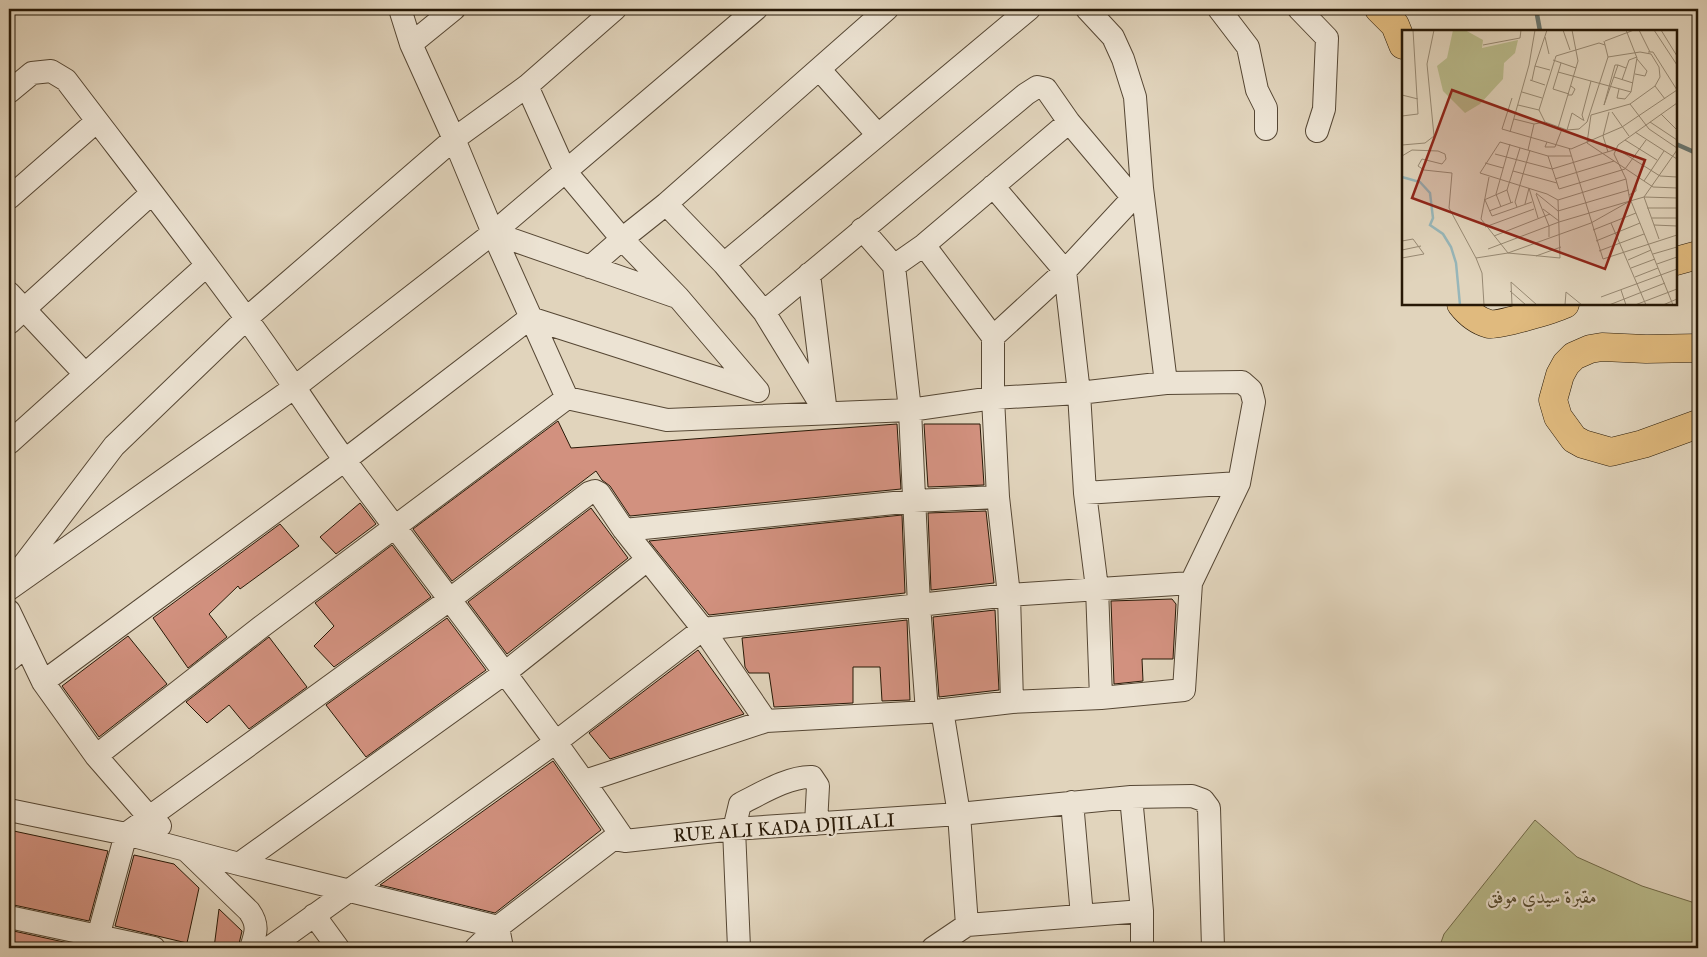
<svg xmlns="http://www.w3.org/2000/svg" width="1707" height="957" viewBox="0 0 1707 957" font-family="'IM FELL Great Primer',Amiri,serif">
<rect width="100%" height="100%" fill="#e1d4bc"/>
<filter id="stains"><feTurbulence type="fractalNoise" baseFrequency=".004" numOctaves="4"/><feColorMatrix values="0 0 0 0 .2 0 0 0 0 .09 0 0 0 0 .02 0 0 0 .5 -.17"/></filter>
<radialGradient id="worn" r=".72"><stop offset=".6" stop-color="#630" stop-opacity="0"/><stop offset="1" stop-color="#630" stop-opacity=".3"/></radialGradient>
<path fill="#b9bb8c" stroke="#706a49" d="M1535,820L1577,857L1642,886L1698,904V948H1439L1444,934Z"/>
<g fill="none" stroke-linecap="round" stroke-linejoin="round">
<path stroke="#6a7771" stroke-width="4.5" d="M1536,9L1540,31
M1676,144L1694,152L1698,150"/>
</g>
<path fill="#d2917f" stroke="#271806" d="M558,421L571,448L897,424L901,489L630,516L610,486L602,480L596,471L452,581L413,529Z
M924,424H980L984,485L928,487Z
M360,503L376,524L336,554L320,537Z
M591,508L628,558L507,654L468,602Z
M986,511L994,583L931,590L928,513Z
M902,515L905,593L709,615L649,541Z
M280,524L299,546L240,589L238,586L209,614L227,637L188,668L153,618Z
M392,545L431,597L334,667L314,646L334,626L315,603Z
M1172,599L1176,604L1173,659H1142L1143,681L1114,684L1111,601Z
M995,610L999,690L939,697L933,617Z
M447,618L486,670L366,757L326,705Z
M907,620L910,700L882,701L880,667H853V703L774,707L769,673H749L745,667L742,638Z
M128,636L167,684L99,737L62,686Z
M269,637L307,687L249,729L229,705L207,723L186,702Z
M698,650L744,714L610,759L589,733Z
M553,761L601,830L495,913L380,885Z
M9,830L108,851L89,921L9,904Z
M134,855L174,864L199,888L187,943L115,926Z
M219,909L242,931L238,948H214Z
M9,930L82,946V948H9Z"/>
<g fill="none" stroke-linecap="round" stroke-linejoin="round">
<g stroke="#564734" stroke-width="24">
<path id="minor" d="M400,9L411,44L454,139L493,233L567,398
M1087,9L1113,37L1123,59L1135,97L1142,188L1166,383
M1219,9L1248,47L1257,90L1266,108V129
M1299,9L1327,38L1324,109L1317,131
M411,44L454,9
M819,69L878,135
M527,86L565,171L622,239L678,297L758,391
M9,92L32,73L51,71L66,80C126,159 187,237 246,318C281,365 312,415 346,462C440,588 537,711 625,841
M993,186L1065,271L1079,393L1085,493L1097,588L1101,698
M9,198L97,121
M666,204L724,264L764,312L826,413L809,274
M862,229L894,266L910,410L919,605L927,712
M493,233L674,296
M924,245L993,337V398L998,497L1009,595L1012,702
M724,264L1029,9
M894,266L924,245L1069,122
M590,267L622,239L666,204L887,9
M9,293L85,374
M764,312L1026,94L1037,87L1046,89L1069,122L1133,198
M9,323L152,193
M993,337L1065,271L1142,188
M9,443L207,265
M1085,493L1239,483
M624,530L914,501L998,497
M15,576L114,446L247,318L454,139L527,86L615,9
M9,589L295,387L493,233L756,9
M9,611L43,682L96,756L150,818L160,826
M9,660L26,646
M43,682L345,460L530,318L758,391
M942,710L959,814L967,925
M96,756L261,627L567,398L667,420L910,410L993,398L1079,393L1166,383L1242,382L1251,390L1254,402L1239,483L1191,583L1184,690L1101,698L1012,702L927,712L766,721L585,781
M1131,797L1142,911V948
M1072,802L1082,916
M9,810L126,834L239,864L498,927L502,948
M187,851L249,911C259,925 256,933 251,948
M239,864L506,672L647,560
M314,915L338,948
M9,917L154,948
M95,948L126,834L449,600L589,493L595,491L599,493L624,530L703,629L766,721
M269,948L556,742L703,629L1009,595L1191,583
M476,948L498,927L613,839L625,841L734,829L959,814L1131,797L1192,796L1203,800L1209,808L1213,948
M739,948L734,829L740,804C760,794 789,776 812,777L818,786L816,824
M933,948L967,925L1142,911"/>
</g>
<g stroke="#271806" stroke-width="29">
<path id="major" d="M1379,9L1395,25L1403,45
M1676,261L1698,255
M1461,304C1468,313 1478,321 1489,324C1499,326 1554,309 1565,304
M1698,348L1646,349L1602,347L1590,349L1574,356L1566,364L1560,375L1553,400L1558,417L1574,439L1583,444L1611,452L1643,444L1698,424"/>
</g>
<use href="#minor" stroke="#ece3d3" stroke-width="22"/>
<use href="#major" stroke="#e0ba7e" stroke-width="28"/>
</g>
<g text-anchor="middle" stroke-width="4.5" stroke-linejoin="round" paint-order="stroke">
<g font-size="19" fill="#271806" stroke="#ece3d3">
<text transform="translate(784 827) rotate(-4)" y="7">RUE ALI KADA DJILALI</text>
</g>
<g font-size="19" font-style="italic" fill="#53492e" stroke="#ece3d3">
<text x="1542" y="903">مقبرة سيدي موفق</text>
</g>
</g>
<g transform="translate(1402 30)">
<rect width="275" height="275" fill="#e1d4bc"/>
<path d="M51,0H63L81,10L80,18L116,10L113,23L102,33L101,49L78,74L63,83L41,61L35,36L45,28Z" fill="#b9bb8c"/>
<path fill="none" stroke="#97b6b9" stroke-width="2.5" d="M0,147L18,152L28,163L31,188L28,195L41,204L49,217L54,233L58,275"/>
<path fill="none" stroke="#978973" stroke-width="1" d="M161,0L168,20M237,0L248,22M252,0L275,35M259,0L275,26M143,7L147,24M202,11L206,27L238,22L249,24L257,37L258,47L253,56L228,74L189,85L185,113L251,157L275,158M203,11L232,0M81,15L118,8L119,0M203,15L197,13L154,26L137,80L143,92L165,100L177,99L185,92L206,27M246,22H251L275,60M151,30L174,38M159,33L151,59L167,64M216,35L202,75L213,35H216L224,38M133,36L145,0M156,42L229,62M233,44L243,46L245,41L235,29M212,47L231,53M128,50L143,55M130,50L133,36L148,40M220,50L227,30L235,27M253,56L263,69M217,59L215,68L223,69L229,62L235,28L224,0M120,62L140,68M0,65L16,69M166,65H170L173,59L169,56M110,68L100,99L169,119L220,97L275,60M228,74L247,99L275,118M116,75L137,80M210,82L227,106M259,84L275,100M0,86L16,84L11,0M112,89L132,94L143,92M182,91L180,85L189,51M248,92L275,110M156,98L176,31L170,0M165,100L170,83L181,90M108,102L127,35L133,0M233,102L275,129M223,110L255,130M145,112L143,117H153L160,99M0,115L23,113L32,106L25,34L32,0M167,118L201,229L275,205M126,120L132,94M206,122L201,106L207,82M93,124L150,139L215,119L258,146L275,147M0,126L10,120L36,121L43,124L44,129L40,134L20,129L16,136L22,140L50,143L47,178L74,228L80,243L82,275M146,126L157,159L223,139L244,110M169,126H146L98,112L78,143L145,164L156,170L224,149M83,133L101,138M111,141L155,153M87,147L79,189L106,223L189,193L228,171L242,167L275,168M153,149L212,131M242,151L262,121M134,163L156,181L227,160M134,164L147,196V207M227,165L234,161V154M242,167L275,120M242,167L257,209M82,170L105,160M83,170L90,186L130,172M229,171L271,275M109,173L105,160L118,118M123,174L127,158L136,188M99,177L94,164L108,114M115,177L113,172L128,120M245,178H275M141,179L157,191M87,181L111,172M250,188H275M209,193L244,275M252,195L275,196M83,197L132,179M191,200L234,183M92,206L148,184M0,211L11,209L22,224L0,228M194,211L238,193M86,219L157,192L228,171L224,149L212,124L216,115L275,73M0,220L19,216M197,221L242,204M251,224L275,217M134,226L159,217M74,228L106,223L158,228L156,170M226,230L249,220M255,234L275,227M229,238L253,229M233,247L256,238M219,260L224,275M108,261L124,275M199,267L275,239M110,275L109,252L135,275M163,275L164,262L180,275M207,275L263,253M233,275L275,259M261,275L275,269"/>
<path fill="#8f2418" fill-opacity="0.15" stroke="#8f2418" stroke-width="2.5" d="M50,60L243,130L203,239L10,168Z"/>
<rect width="275" height="275" fill="none" stroke="#271806" stroke-width="2.5"/>
</g>
<rect width="1707" height="957" fill="none" stroke="#e1d4bc" stroke-width="30"/>
<rect x="10" y="10" width="1687" height="937" fill="none" stroke="#271806" stroke-width="2.5"/>
<rect x="15" y="15" width="1677" height="927" fill="none" stroke="#271806"/>
<rect width="100%" height="100%" filter="url(#stains)"/>
<rect width="100%" height="100%" fill="url(#worn)"/>
</svg>
